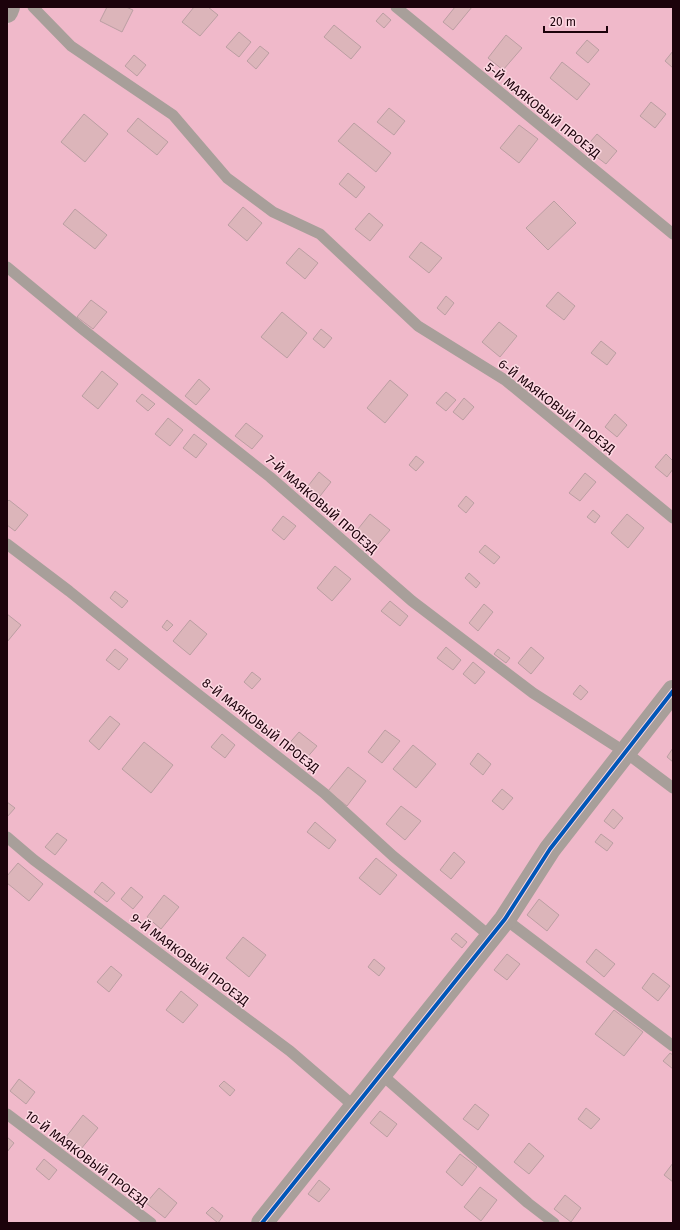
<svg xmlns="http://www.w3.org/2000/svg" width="680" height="1230" viewBox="0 0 680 1230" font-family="'Fira Sans',sans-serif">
<rect width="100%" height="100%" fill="#eed2da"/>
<path fill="#f0b9ca" d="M15,7H673V1223H7V28Z"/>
<path fill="#dcb5ba" stroke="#bb9ea2" d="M107,7H126L133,10L122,32L100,21Z
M194,7H208L218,15L200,36L182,22Z
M455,7H472L453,30L443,22Z
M383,13L391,20L384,28L376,21Z
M334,25L361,47L351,59L324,37Z
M239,32L251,42L239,57L226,47Z
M506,35L522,48L503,70L488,58Z
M587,40L599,50L588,63L576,53Z
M260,46L269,53L256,69L247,61Z
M673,51V68L665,61Z
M134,55L146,65L137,76L125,66Z
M562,62L590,84L577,100L550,78Z
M651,102L666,114L655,128L640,116Z
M389,108L405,121L394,135L377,122Z
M84,114L108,134L85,162L61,142Z
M138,118L168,142L157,155L127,131Z
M354,123L391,153L376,172L338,141Z
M519,125L538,139L519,163L500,148Z
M597,134L617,151L606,164L585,148Z
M348,173L365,187L356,198L339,184Z
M554,201L576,223L548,250L526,228Z
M243,207L262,223L247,241L228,225Z
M75,209L107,235L95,249L63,224Z
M369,213L383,225L370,241L355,229Z
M421,242L442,258L429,273L409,257Z
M299,248L318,263L305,279L286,263Z
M558,292L575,306L564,320L546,306Z
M446,296L454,303L445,315L437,308Z
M91,300L107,312L93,329L77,317Z
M282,312L307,333L287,358L261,337Z
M499,322L517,336L500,357L482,342Z
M321,329L332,338L324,348L313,339Z
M601,341L616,353L607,365L591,353Z
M102,371L118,384L98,409L82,396Z
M199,379L210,389L196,405L185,396Z
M390,380L408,395L385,423L367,408Z
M446,392L456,400L446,411L436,403Z
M142,394L155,404L148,411L136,401Z
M464,398L474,407L463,420L453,412Z
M615,414L627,425L617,437L605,427Z
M168,418L183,430L170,446L155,434Z
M246,423L263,436L252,449L235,436Z
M194,434L207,444L196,458L183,448Z
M666,454L673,461V469L667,477L655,467Z
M416,456L424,462L416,471L409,465Z
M319,472L331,482L317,500L305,490Z
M585,473L596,482L580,501L569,493Z
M466,496L474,503L466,513L458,506Z
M9,500L28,515L15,531L7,525V502Z
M593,510L600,516L595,523L587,517Z
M370,514L390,530L373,550L354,534Z
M627,514L644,528L628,548L611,533Z
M283,516L296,526L284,540L272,530Z
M485,545L500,557L494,564L479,552Z
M335,566L351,579L332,601L317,588Z
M469,573L480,583L476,588L465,578Z
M115,591L128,601L122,608L110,598Z
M390,601L408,616L400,626L381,611Z
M484,604L493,612L478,631L469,623Z
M7,614L21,625L7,642Z
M167,620L173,625L167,631L162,627Z
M190,620L207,634L190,655L173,641Z
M446,647L461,660L453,670L437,658Z
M531,647L544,658L531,674L518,663Z
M115,649L128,659L119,670L106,660Z
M498,649L510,658L506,663L494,654Z
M473,662L485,672L475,684L463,674Z
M252,672L261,679L252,689L244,682Z
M580,685L588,692L581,700L573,694Z
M110,716L120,724L99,750L89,741Z
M385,730L400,741L382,763L368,752Z
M299,732L317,746L304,761L286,747Z
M222,734L235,745L225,758L211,747Z
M144,742L173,765L151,793L122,769Z
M413,745L436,764L416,788L393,769Z
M673,748V762L667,757Z
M478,753L491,764L483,775L470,764Z
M348,767L366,781L347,806L328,791Z
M502,789L513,798L503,810L492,801Z
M7,802L15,808L7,817Z
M401,806L421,821L405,840L386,824Z
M613,809L623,818L614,829L604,821Z
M315,822L336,840L329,849L307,832Z
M57,833L67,840L55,855L45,847Z
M601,834L613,843L607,851L595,842Z
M454,852L465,862L451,879L440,870Z
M376,858L397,875L380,895L359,878Z
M18,863L43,884L29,901L7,883V876Z
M102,882L115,893L107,902L94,892Z
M131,887L143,897L133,909L121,899Z
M164,895L179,907L161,929L147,917Z
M539,899L559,915L547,931L527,915Z
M456,933L467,942L462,948L451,939Z
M243,937L266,955L249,977L226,958Z
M596,949L615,964L604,977L586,962Z
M507,954L520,964L507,980L494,970Z
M374,959L385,968L379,976L368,967Z
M111,966L122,975L109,992L97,982Z
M653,973L670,986L658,1001L642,988Z
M181,991L198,1005L183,1023L166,1010Z
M614,1010L643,1032L624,1056L595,1034Z
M670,1053L673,1055V1069L663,1061Z
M19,1079L35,1092L26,1104L10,1091Z
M224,1081L235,1090L230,1096L219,1086Z
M475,1104L489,1115L478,1130L463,1119Z
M586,1108L600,1119L591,1129L578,1119Z
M380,1111L397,1124L387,1137L370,1123Z
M83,1115L98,1128L81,1149L66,1137Z
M7,1137L14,1143L7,1152Z
M529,1143L544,1156L529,1174L514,1162Z
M460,1154L477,1167L462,1186L446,1172Z
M44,1159L57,1170L49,1180L36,1169Z
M673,1163V1182L664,1175Z
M319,1180L330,1189L319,1202L308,1194Z
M480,1187L497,1200L481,1221L464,1207Z
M159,1188L177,1203L165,1218L146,1203Z
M565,1195L581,1208L571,1222L554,1209Z
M212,1207L223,1216L218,1223L206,1213Z"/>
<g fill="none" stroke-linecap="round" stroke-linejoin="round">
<path stroke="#a89f9a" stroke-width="11" d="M33,7L71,46L173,115L227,178L273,212L320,234L418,326L505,380L673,518
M396,7L673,234
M7,267L81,328L270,477L412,601L533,693L625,752L673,788
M7,544L69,591L167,670L324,793L393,856L491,937
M7,837L34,860L290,1051L355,1107
M505,919L673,1046
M381,1074L528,1203L554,1223
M7,1114L151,1223"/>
<path stroke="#a89f9a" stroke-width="22" d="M7,12L9,7
M262,1223L505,919L550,849L673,691"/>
<g stroke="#fdd8e2" stroke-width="6">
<path id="cycleway" d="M262,1223L505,919L550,849L673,691"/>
</g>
<use href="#cycleway" stroke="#0057b8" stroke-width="4"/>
</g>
<g text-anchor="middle" stroke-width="3" stroke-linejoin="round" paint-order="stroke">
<g font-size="13" fill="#1c020b" stroke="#fdd8e2">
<text transform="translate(543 110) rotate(39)" y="5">5-Й МАЯКОВЫЙ ПРОЕЗД</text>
<text transform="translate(557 406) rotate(38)" y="5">6-Й МАЯКОВЫЙ ПРОЕЗД</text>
<text transform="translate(322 504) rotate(41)" y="5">7-Й МАЯКОВЫЙ ПРОЕЗД</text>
<text transform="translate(261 725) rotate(38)" y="5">8-Й МАЯКОВЫЙ ПРОЕЗД</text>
<text transform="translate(190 959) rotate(37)" y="5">9-Й МАЯКОВЫЙ ПРОЕЗД</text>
<text transform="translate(87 1158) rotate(37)" y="5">10-Й МАЯКОВЫЙ ПРОЕЗД</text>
</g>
</g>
<rect width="680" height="1230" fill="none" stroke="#1c020b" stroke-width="16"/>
<path d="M544 26v6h63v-6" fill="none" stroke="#1c020b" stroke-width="2"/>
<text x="550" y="26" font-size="12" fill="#1c020b" stroke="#fdd8e2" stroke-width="3" paint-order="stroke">20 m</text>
</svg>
